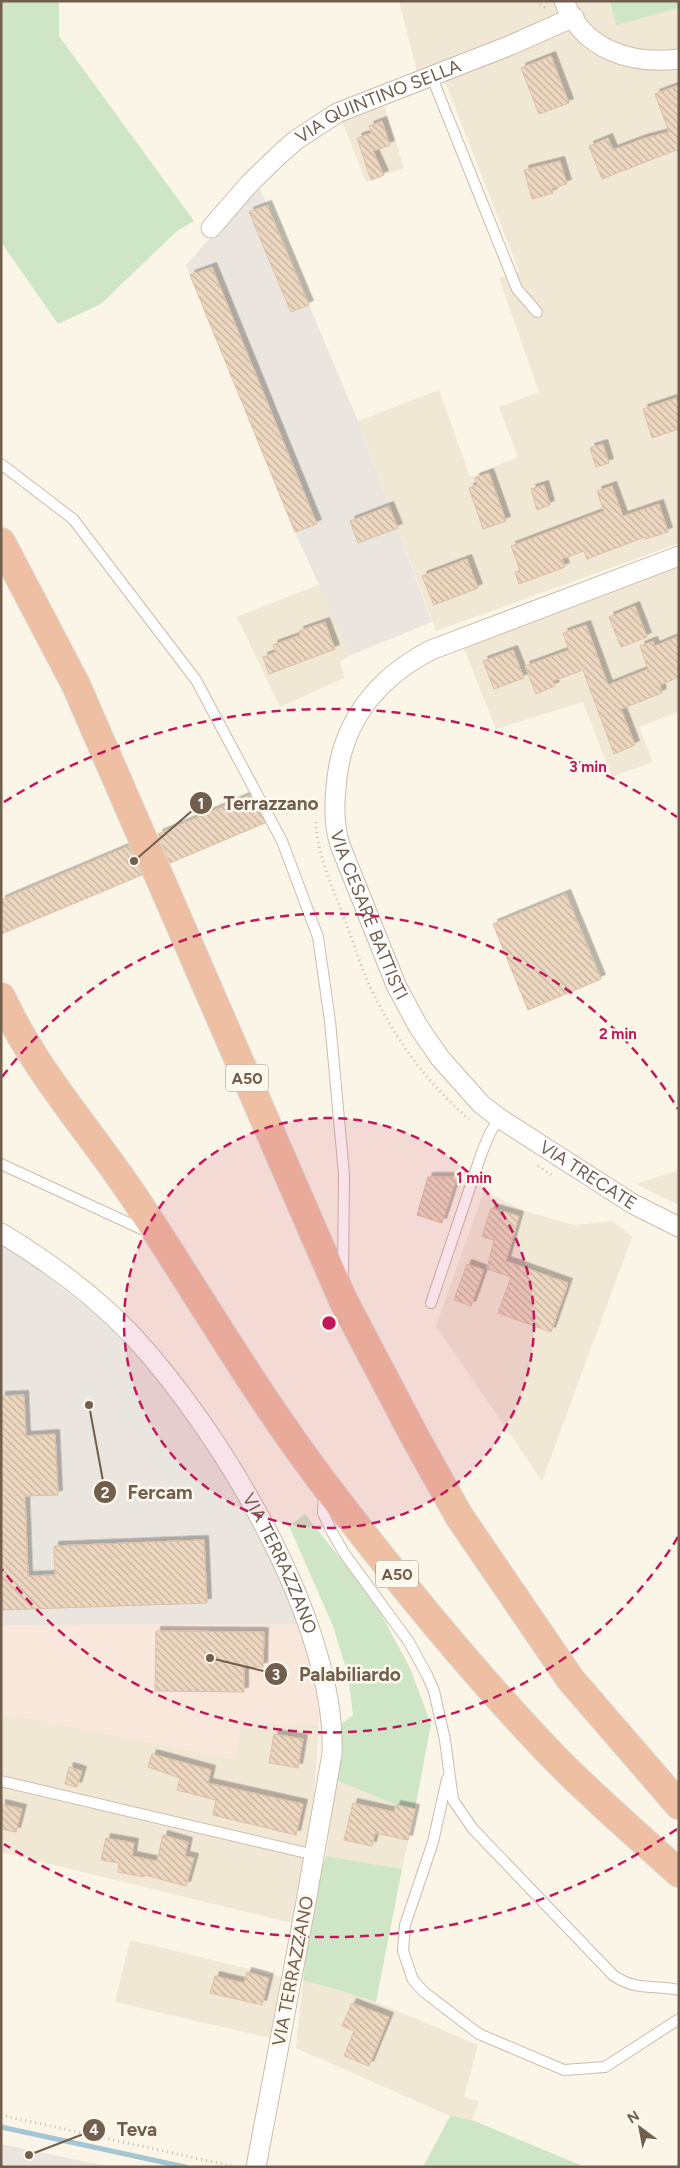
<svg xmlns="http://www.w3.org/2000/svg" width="680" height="2168" viewBox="0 0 680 2168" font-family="Figtree,sans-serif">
<defs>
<pattern id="building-back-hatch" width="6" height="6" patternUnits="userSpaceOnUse" patternTransform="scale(1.25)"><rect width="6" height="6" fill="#edd7c0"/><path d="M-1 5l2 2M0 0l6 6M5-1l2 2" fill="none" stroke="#c4b29e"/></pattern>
<filter id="shadow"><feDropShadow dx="4.5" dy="-4.5" stdDeviation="0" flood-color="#0004"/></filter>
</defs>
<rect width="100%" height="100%" fill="#faf5e6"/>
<path fill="#f1e7d5" d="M399,1H679V543L436,631L358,421L439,390L470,477L518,457L499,407L539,392L499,278L519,271L439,66L417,72Z
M384,104L404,168L366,182L342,121Z
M676,566L679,572V716L677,712L639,727L653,762L612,777L583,702L496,729L463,646Z
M320,584L351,655L340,662L344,678L280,707L237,617Z
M679,1170V1205L636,1184Z
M484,1191L523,1210L573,1225L613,1221L632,1237L542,1481L436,1326Z
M1,1713L234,1759L242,1722L319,1725L314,1794L292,1923L1,1852Z
M336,1780L396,1805L415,1809L402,1869L326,1856Z
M130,1940L281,1977L270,2038L115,2002Z
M303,1981L329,1987L376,2002L478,2045L464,2097L479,2101L472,2120L450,2116L296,2048Z"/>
<path fill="#f9e7db" d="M299,1624L311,1658L320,1699L319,1725L242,1722L235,1759L1,1713V1625Z"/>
<path fill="#eae6df" d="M258,184L358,421L432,622L351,655L295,532L186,265Z
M1,1245L28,1261L100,1318L147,1362L208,1448L243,1507L273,1565L299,1624L1,1625Z
M1,2144L111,2167H1Z"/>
<path fill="#cfe6c6" d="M1,1H59V36L194,221L177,231L101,304L58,324L1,242Z
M610,1H679V8L616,25Z
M305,1514L374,1601L410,1668L431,1724L415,1809L396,1805L336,1780L339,1726L353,1715L348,1675L333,1626L289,1526Z
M326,1856L402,1869L376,2002L329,1987L303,1981L312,1898Z
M450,2116L472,2120L585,2167H423Z"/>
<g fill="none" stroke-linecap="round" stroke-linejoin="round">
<path stroke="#a4c6d2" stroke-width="5" d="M1,2127L185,2167"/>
</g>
<path fill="url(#building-back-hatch)" stroke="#dec0a2" filter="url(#shadow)" d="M551,56L569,103L539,114L521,68Z
M679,85V153L676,150L602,179L589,146L608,138L613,150L642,139L669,132L655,94Z
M382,121L390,145L373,151L384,175L371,180L357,138L371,133L369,126Z
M560,161L567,184L552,188L553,193L532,199L524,170Z
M267,205L309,305L291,312L249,212Z
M212,267L317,524L295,532L190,275Z
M679,397V429L652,438L643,409Z
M603,444L609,463L596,467L590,448Z
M489,473L506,521L483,529L469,488L477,485L475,478Z
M544,485L550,505L537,510L531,489Z
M612,486L623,516L659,504L668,532L645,539V537L587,559L584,551L562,559L565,567L519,584L515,572L520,570L511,546L604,511L597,491Z
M389,506L398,528L358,543L350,521Z
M467,559L478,588L434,605L422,576Z
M635,606L647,637L621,647L609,617Z
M325,622L335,649L269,674L263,657L276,652L273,645L300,635L299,631Z
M586,625L608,685L648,669L640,646L653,641L655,646L679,636V677L660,685L662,693L621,709L635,745L614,754L583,670L553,681L555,686L536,694L525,666L569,650L563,633Z
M513,650L524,678L494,689L483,661Z
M250,795L265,823L170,863L158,834Z
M129,846L142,875L1,934V900Z
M566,894L601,979L528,1010L493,924Z
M428,1177H457L442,1223L417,1215Z
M491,1208L519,1216L506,1261L568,1283L551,1332L498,1313L511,1277L487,1269L494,1240L482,1237Z
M467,1264L484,1270L471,1306L454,1300Z
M24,1395L26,1436L55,1434L58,1495L25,1496L28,1576L55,1575L54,1546L204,1540L207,1603L1,1610V1396Z
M156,1631L264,1632L263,1667H244V1692L155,1691Z
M274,1734L303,1739L298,1768L269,1763Z
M152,1754L211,1770L208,1783L303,1804L296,1835L213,1815L216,1800L177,1790L180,1778L148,1767Z
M69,1767L82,1771L77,1787L65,1784Z
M353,1803L394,1812L396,1805L415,1809L408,1840L375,1833L372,1846L344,1840Z
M1,1804L22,1809L16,1832L1,1829Z
M163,1835L188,1842L185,1856L194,1858L186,1886L145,1875L144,1877L118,1872L119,1863L101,1860L106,1838L134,1843L132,1856L157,1861Z
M247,1972L269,1978L262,2005L210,1993L215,1976L244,1983Z
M352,2003L389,2017L369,2066L344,2056L354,2031L342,2026Z"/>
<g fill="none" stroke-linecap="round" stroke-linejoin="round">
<g stroke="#cbbdad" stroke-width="12">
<path id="lane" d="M431,75L517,289L537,312
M1,464L73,519L196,680L282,841L318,937L330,1021L344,1174L343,1279
M1,1164L148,1232
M431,1303L482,1152L490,1133L499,1118
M324,1493L323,1513L332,1532L344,1553L409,1642L427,1675L434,1691L445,1740L453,1800L473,1829L613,1975C637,1992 653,1984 679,1990
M447,1779L433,1842L405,1925L403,1951L413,1980L424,1992L479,2034L564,2070L605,2067L679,2019
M1,1781L315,1855"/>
</g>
<g stroke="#cbbdad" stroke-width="21">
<g id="street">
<path d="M564,1C583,50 631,65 679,59"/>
<path id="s1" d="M211,228L249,184L280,154L296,140L337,113L511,45L574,17"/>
<path id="s2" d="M679,556L431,650C375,679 340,725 336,788C334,807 334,826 340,845L396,985L418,1026L440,1058L481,1104L499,1118L633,1204L679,1227"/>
<path id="s3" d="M1,1233C49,1262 94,1295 132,1335C220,1430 337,1622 332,1754L304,1913L256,2167"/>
</g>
</g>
<g stroke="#dad5d1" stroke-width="30">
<path id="highway" d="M1,542L76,685L343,1300L416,1439L459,1516L571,1680L679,1805
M1,997C37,1075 94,1135 140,1206C201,1299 258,1397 325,1485C395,1577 469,1668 548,1751C589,1794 635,1833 679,1873"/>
</g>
<path stroke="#d1bba3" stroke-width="3" stroke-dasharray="1 4" stroke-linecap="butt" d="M536,1L547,9
M316,822C317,854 331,883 342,913C353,940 361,969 374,995C397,1042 430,1086 469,1119
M538,1166L554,1177
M1,2115L236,2167"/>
<use href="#lane" stroke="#fff" stroke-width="10"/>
<use href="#street" stroke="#fff" stroke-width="19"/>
<use href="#highway" stroke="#eebfa3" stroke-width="28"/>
</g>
<circle cx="329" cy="1323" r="205" fill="#c2185b" fill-opacity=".12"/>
<g fill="none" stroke="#c2185b" stroke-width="2.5" stroke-dasharray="9 6">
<circle cx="329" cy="1323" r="205"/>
<path d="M678 1537A409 409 0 0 1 2 1569M2 1077A409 409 0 0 1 678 1109"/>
<path d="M677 1829A614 614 0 0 1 4 1844M4 802A614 614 0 0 1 677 817"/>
</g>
<g text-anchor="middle" stroke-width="5" stroke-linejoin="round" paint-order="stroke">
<g fill="#fdf8ec" stroke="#9b8c7d" stroke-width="1">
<rect x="226" y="1064.5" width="42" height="27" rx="4"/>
<rect x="376" y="1560.5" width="42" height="27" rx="4"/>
</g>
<g font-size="16" font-weight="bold" fill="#715e4d">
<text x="247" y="1084">A50</text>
<text x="397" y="1580">A50</text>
</g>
<g font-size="18" fill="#715e4d" stroke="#fdf8ec">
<text dy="6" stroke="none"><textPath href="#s1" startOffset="214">VIA QUINTINO SELLA</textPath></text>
<text dy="6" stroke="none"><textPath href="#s2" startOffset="574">VIA CESARE BATTISTI</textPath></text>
<text dy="6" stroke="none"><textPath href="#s2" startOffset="925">VIA TRECATE</textPath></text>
<text dy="6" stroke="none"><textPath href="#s3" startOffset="440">VIA TERRAZZANO</textPath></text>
<text transform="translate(293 1971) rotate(-79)" y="6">VIA TERRAZZANO</text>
</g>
</g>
<circle cx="329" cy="1323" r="8" fill="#c2185b" stroke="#fdf8ec" stroke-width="2.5"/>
<g font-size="15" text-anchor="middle" font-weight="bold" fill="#c2185b" stroke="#fdf8ec" stroke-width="5" stroke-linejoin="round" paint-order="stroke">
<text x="588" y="772">3 min</text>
<text x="618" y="1039">2 min</text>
<text x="474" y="1183">1 min</text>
</g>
<path fill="none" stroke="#715e4d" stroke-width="2" d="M134 861L201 803M89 1405L105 1492M210 1658L276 1674M29 2155L94 2130"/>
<g fill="#715e4d" stroke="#fdf8ec" stroke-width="2">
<circle cx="134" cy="861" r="5"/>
<circle cx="89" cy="1405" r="5"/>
<circle cx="210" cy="1658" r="5"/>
<circle cx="29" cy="2155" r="5"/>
<circle cx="201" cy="803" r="12"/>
<circle cx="105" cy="1492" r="12"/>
<circle cx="276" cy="1674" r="12"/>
<circle cx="94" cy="2130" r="12"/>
</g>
<g font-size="15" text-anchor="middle" font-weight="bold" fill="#fff">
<text x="201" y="809">1</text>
<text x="105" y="1498">2</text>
<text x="276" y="1680">3</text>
<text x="94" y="2135">4</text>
</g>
<g font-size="19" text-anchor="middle" font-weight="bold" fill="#715e4d" stroke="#fdf8ec" stroke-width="5" stroke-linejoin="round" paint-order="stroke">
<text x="271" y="810">Terrazzano</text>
<text x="160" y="1499">Fercam</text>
<text x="350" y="1681">Palabiliardo</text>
<text x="137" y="2136">Teva</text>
</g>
<rect width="680" height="2168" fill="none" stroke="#715e4d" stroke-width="5"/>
<g transform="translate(640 2128) rotate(328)" stroke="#fdf8ec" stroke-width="4" paint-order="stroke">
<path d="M0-4L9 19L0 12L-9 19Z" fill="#715e4d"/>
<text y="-8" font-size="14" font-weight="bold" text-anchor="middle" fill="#715e4d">N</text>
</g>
</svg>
